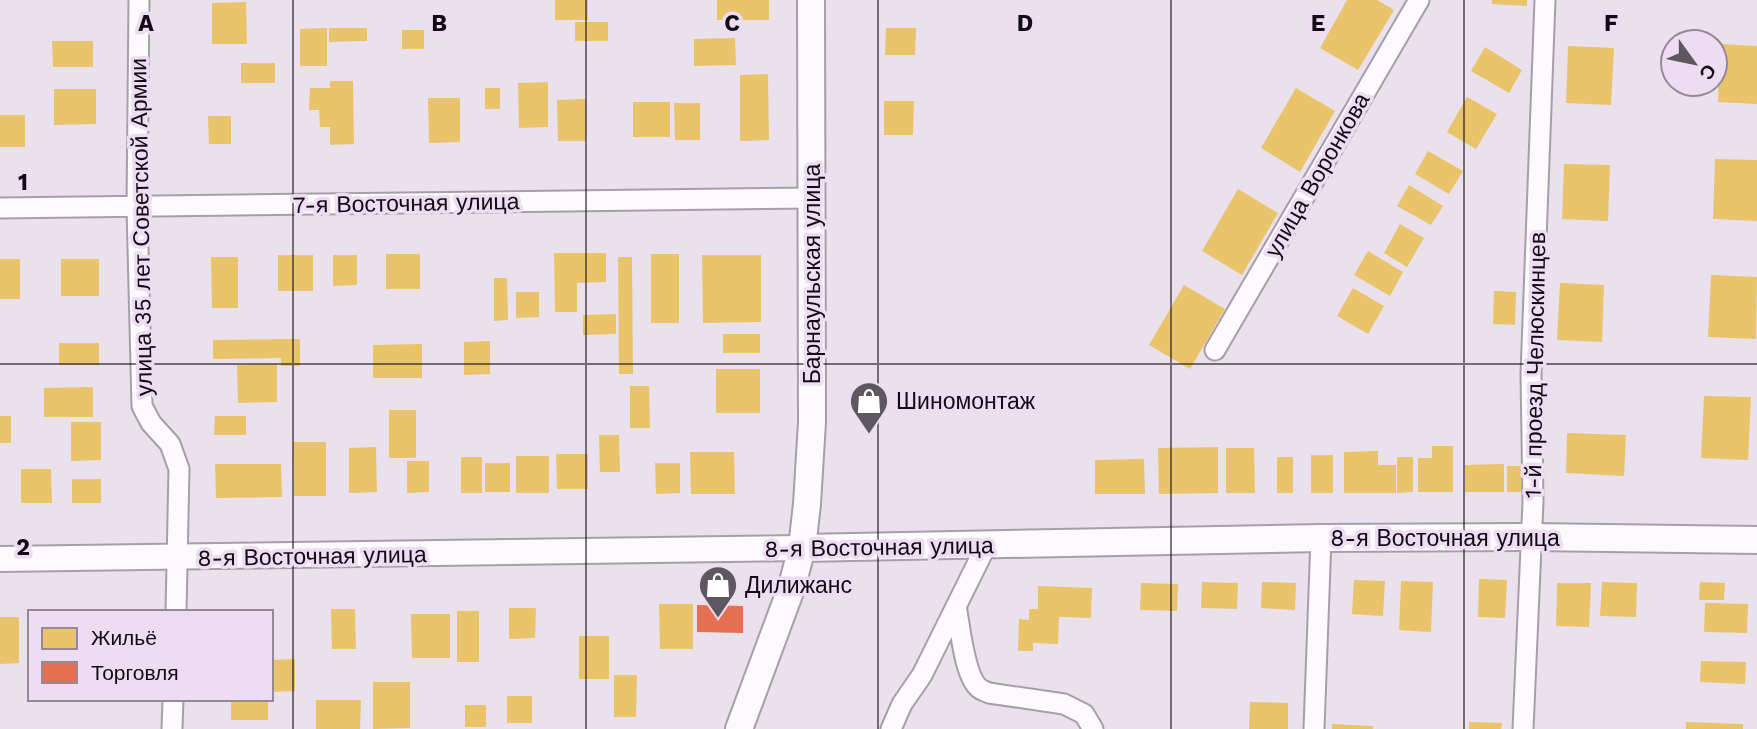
<svg xmlns="http://www.w3.org/2000/svg" width="1757" height="729" viewBox="0 0 1757 729" font-family="'Work Sans',sans-serif">
<rect width="100%" height="100%" fill="#eae1ed"/>
<path fill="#e9c46a" d="M555,0H588V20H555Z
M717,0H769V20H717Z
M1347,0H1377L1394,10L1358,70L1320,48Z
M1492,0H1527V6L1492,4Z
M246,2L247,44H212V3Z
M575,22H608V41H575Z
M327,28V66H300V29Z
M329,28H367V41L329,42Z
M886,28H916L915,55H885Z
M402,30H424V49H402Z
M735,38L736,65L694,66V39Z
M52,41H93V67H53Z
M1720,44L1757,46V104L1718,102Z
M1568,46L1614,48L1611,105L1566,103Z
M1485,47L1522,70L1509,93L1471,71Z
M241,63H275V83H241Z
M768,74L769,140L740,141V75Z
M330,81H353L354,144L330,145V127H320L319,110H309L310,88H330Z
M548,82V127L519,128L518,83Z
M485,88H500V109H485Z
M1296,88L1335,111L1300,172L1261,148Z
M54,89H96V124L54,125Z
M1467,97L1497,114L1476,149L1447,132Z
M428,98H460V142L429,143Z
M586,99V141H558L557,100Z
M884,101H914L913,135H884Z
M633,102H670V137H633Z
M674,103H700V140H675Z
M0,115H25V147H0Z
M208,116H231V144H209Z
M1428,151L1463,171L1449,194L1415,174Z
M1715,159L1757,160V221L1713,219Z
M1564,164L1610,165L1608,221L1562,219Z
M1409,185L1443,206L1431,225L1397,206Z
M1238,189L1278,213L1242,275L1202,251Z
M1400,224L1424,238L1407,267L1384,253Z
M1368,251L1403,272L1390,296L1354,275Z
M554,253H606V282L577,283V312H555Z
M386,254H420V289H386Z
M651,254H679V323H651Z
M278,255H313V291H278Z
M333,255H357V285L333,286Z
M702,255H761V322L703,323Z
M211,257H238V308H212Z
M618,257H632L633,374H619Z
M0,259H20V299H0Z
M61,259H99V296H61Z
M1711,275L1757,277L1756,339L1708,337Z
M494,278H507L508,320L494,321Z
M1560,283L1604,285L1602,342L1557,340Z
M1184,285L1225,309L1190,369L1149,345Z
M1353,288L1384,306L1368,334L1337,316Z
M1494,291L1516,292L1515,325L1493,324Z
M516,292H539V317L516,318Z
M616,314V334L583,335V315Z
M723,334H760V353H723Z
M300,339V366H281V358L213,359V340Z
M490,341V374L464,375V342Z
M59,343H99V365H59Z
M422,344V378H373V345Z
M277,364V402L238,403L237,365Z
M716,369H760V413H716Z
M630,386H649L650,428H630Z
M93,387V417H44V388Z
M1704,396L1751,397L1748,460L1701,458Z
M389,410H416V458H389Z
M0,416H11V443H0Z
M215,416H246V435H214Z
M71,422H101V460L71,461Z
M1567,433L1626,435L1624,476L1566,473Z
M599,435H619L620,472H600Z
M293,442H326V496H294Z
M1432,446H1453V492H1418V458H1432Z
M376,447L377,492L349,493V448Z
M1218,447V493L1159,494L1158,448Z
M1226,448H1254L1255,493H1226Z
M1378,451V465H1396V493H1344V452Z
M690,452H734L735,494H691Z
M556,454H588V489H557Z
M1311,455H1333V493H1311Z
M516,456H549V493H516Z
M461,457H482V493H461Z
M1277,457H1293V493H1277Z
M1397,457H1413V492L1397,493Z
M1144,459L1145,494H1095V460Z
M407,461H429V492L407,493Z
M485,463H510V492H485Z
M655,463H680V493L656,494Z
M215,464H281L282,497L216,498Z
M1504,464V492H1465V465Z
M1507,466H1527V492H1507Z
M21,469H51L52,503H21Z
M72,479H101V503H72Z
M1479,579L1507,580L1505,618L1478,617Z
M1354,580L1385,581L1383,616L1352,614Z
M1401,581L1433,582L1431,632L1399,630Z
M1202,582L1238,583L1237,609L1201,608Z
M1262,582L1296,583L1295,610L1261,608Z
M1602,582L1637,583L1636,617L1600,616Z
M1700,582L1725,583L1724,600H1699Z
M1141,583L1178,584L1177,611L1140,610Z
M1557,583H1591L1589,627L1556,626Z
M1038,586L1092,588L1091,618L1059,617L1058,644L1033,643V651H1018L1019,619L1029,620V609H1038Z
M1705,603L1748,604L1747,633L1704,632Z
M659,604H693V649H660Z
M509,608H536L535,638L509,639Z
M331,609H355L356,649H332Z
M457,611H479V662H457Z
M411,614H450V658H412Z
M0,617H19V663L0,664Z
M579,636H609V679H579Z
M295,659V691L271,692V660Z
M1701,661L1746,662L1745,684L1700,682Z
M614,675H637L636,717H614Z
M373,682H410V728L373,729Z
M507,696H532V723H507Z
M231,699H268V720H231Z
M316,700H361L360,729H316Z
M1250,702L1288,703V729H1249Z
M465,705H486V727H465Z
M1469,722L1502,723L1501,729H1469Z
M1686,722L1743,724V729H1686Z
M1332,724L1373,726V729H1332Z"/>
<path fill="#e76f51" d="M697,605L743,606V633L697,632Z"/>
<g fill="none" stroke-linecap="round" stroke-linejoin="round">
<g stroke="#a69ea8" stroke-width="23">
<path id="minor" d="M139,0L137,207L142,406L151,423L170,444L179,469L176,612
M0,208L812,198
M1215,350L1419,0
M956,606C960,625 964,676 979,688C981,690 985,691 989,693L1064,704L1084,714L1093,729
M172,729L173,699
M891,729L902,704L922,675L986,546
M1314,729L1321,538
M1523,729L1533,502L1531,374L1545,0"/>
</g>
<g stroke="#a69ea8" stroke-width="28">
<path id="tertiary" d="M0,559L802,548"/>
</g>
<g stroke="#a69ea8" stroke-width="30">
<path id="secondary" d="M802,548L1321,538L1532,537L1757,540
M739,729L791,589L802,548L807,504L812,422L811,0"/>
</g>
<use href="#minor" stroke="#fcfafc" stroke-width="19"/>
<use href="#tertiary" stroke="#fcfafc" stroke-width="24"/>
<use href="#secondary" stroke="#fcfafc" stroke-width="26"/>
</g>
<path fill="none" stroke="#110c13" stroke-width="2" stroke-opacity="0.55" d="M293,0V729M586,0V729M878,0V729M1171,0V729M1464,0V729M0,364H1757"/>
<defs>
<g id="shop-pin" transform="scale(2.0125)"><path d="M0 17L-7.5 6A9.5 9.5 0 1 1 7.5 6Z" fill="#5d575f" stroke="#eddcf2"/><path d="M-5-2.5h2.3a2.7 3.5 0 0 1 5.4 0H5L5.5 6h-11ZM-1.5-2.5h3a1.5 2.3 0 0 0-3 0Z" fill="#fff"/></g>
</defs>
<g fill-rule="evenodd">
<use href="#shop-pin" x="869" y="401"/>
<use href="#shop-pin" x="718" y="585"/>
</g>
<g text-anchor="middle" stroke-width="7" stroke-linejoin="round" paint-order="stroke">
<g font-size="23" fill="#110c13" stroke="#eddcf2">
<text transform="translate(1317 175) rotate(-60)" y="8">улица Воронкова</text>
<text transform="translate(406 203) rotate(-1)" y="8">7-я Восточная улица</text>
<text transform="translate(141 227) rotate(-91)" y="8">улица 35 лет Советской Армии</text>
<text transform="translate(812 274) rotate(-90)" y="8">Барнаульская улица</text>
<text transform="translate(1535 365) rotate(-89)" y="8">1-й проезд Челюскинцев</text>
<text x="1445" y="546">8-я Восточная улица</text>
<text transform="translate(879 547) rotate(-1)" y="8">8-я Восточная улица</text>
<text transform="translate(312 556) rotate(-1)" y="8">8-я Восточная улица</text>
</g>
<g font-size="23" fill="#110c13" stroke="#eddcf2" text-anchor="start">
<text x="896" y="409">Шиномонтаж</text>
<text x="745" y="593">Дилижанс</text>
</g>
</g>
<g font-size="23" text-anchor="middle" font-weight="bold" fill="#110c13" stroke="#eddcf2" stroke-width="7" stroke-linejoin="round" paint-order="stroke">
<text x="146" y="31">A</text>
<text x="439" y="31">B</text>
<text x="732" y="31">C</text>
<text x="1025" y="31">D</text>
<text x="1318" y="31">E</text>
<text x="1611" y="31">F</text>
<text x="23" y="190">1</text>
<text x="23" y="555">2</text>
</g>
<rect x="28" y="610" width="245" height="91" fill="#eddcf2" stroke="#958999" stroke-width="2"/>
<rect x="42" y="628" width="35" height="21" fill="#e9c46a" stroke="#958999" stroke-width="2"/>
<text x="91" y="645" font-size="21" fill="#110c13">Жильё</text>
<rect x="42" y="662" width="35" height="21" fill="#e76f51" stroke="#958999" stroke-width="2"/>
<text x="91" y="680" font-size="21" fill="#110c13">Торговля</text>
<g transform="translate(1694 63) rotate(123)"><circle r="33" fill="#eddcf2" stroke="#958999" stroke-width="2"/>
<path d="M0-5L12 26L0 18L-12 26Z" fill="#5d575f"/>
<text y="-10" font-size="19" font-weight="bold" text-anchor="middle" fill="#110c13">С</text>
</g>
</svg>
